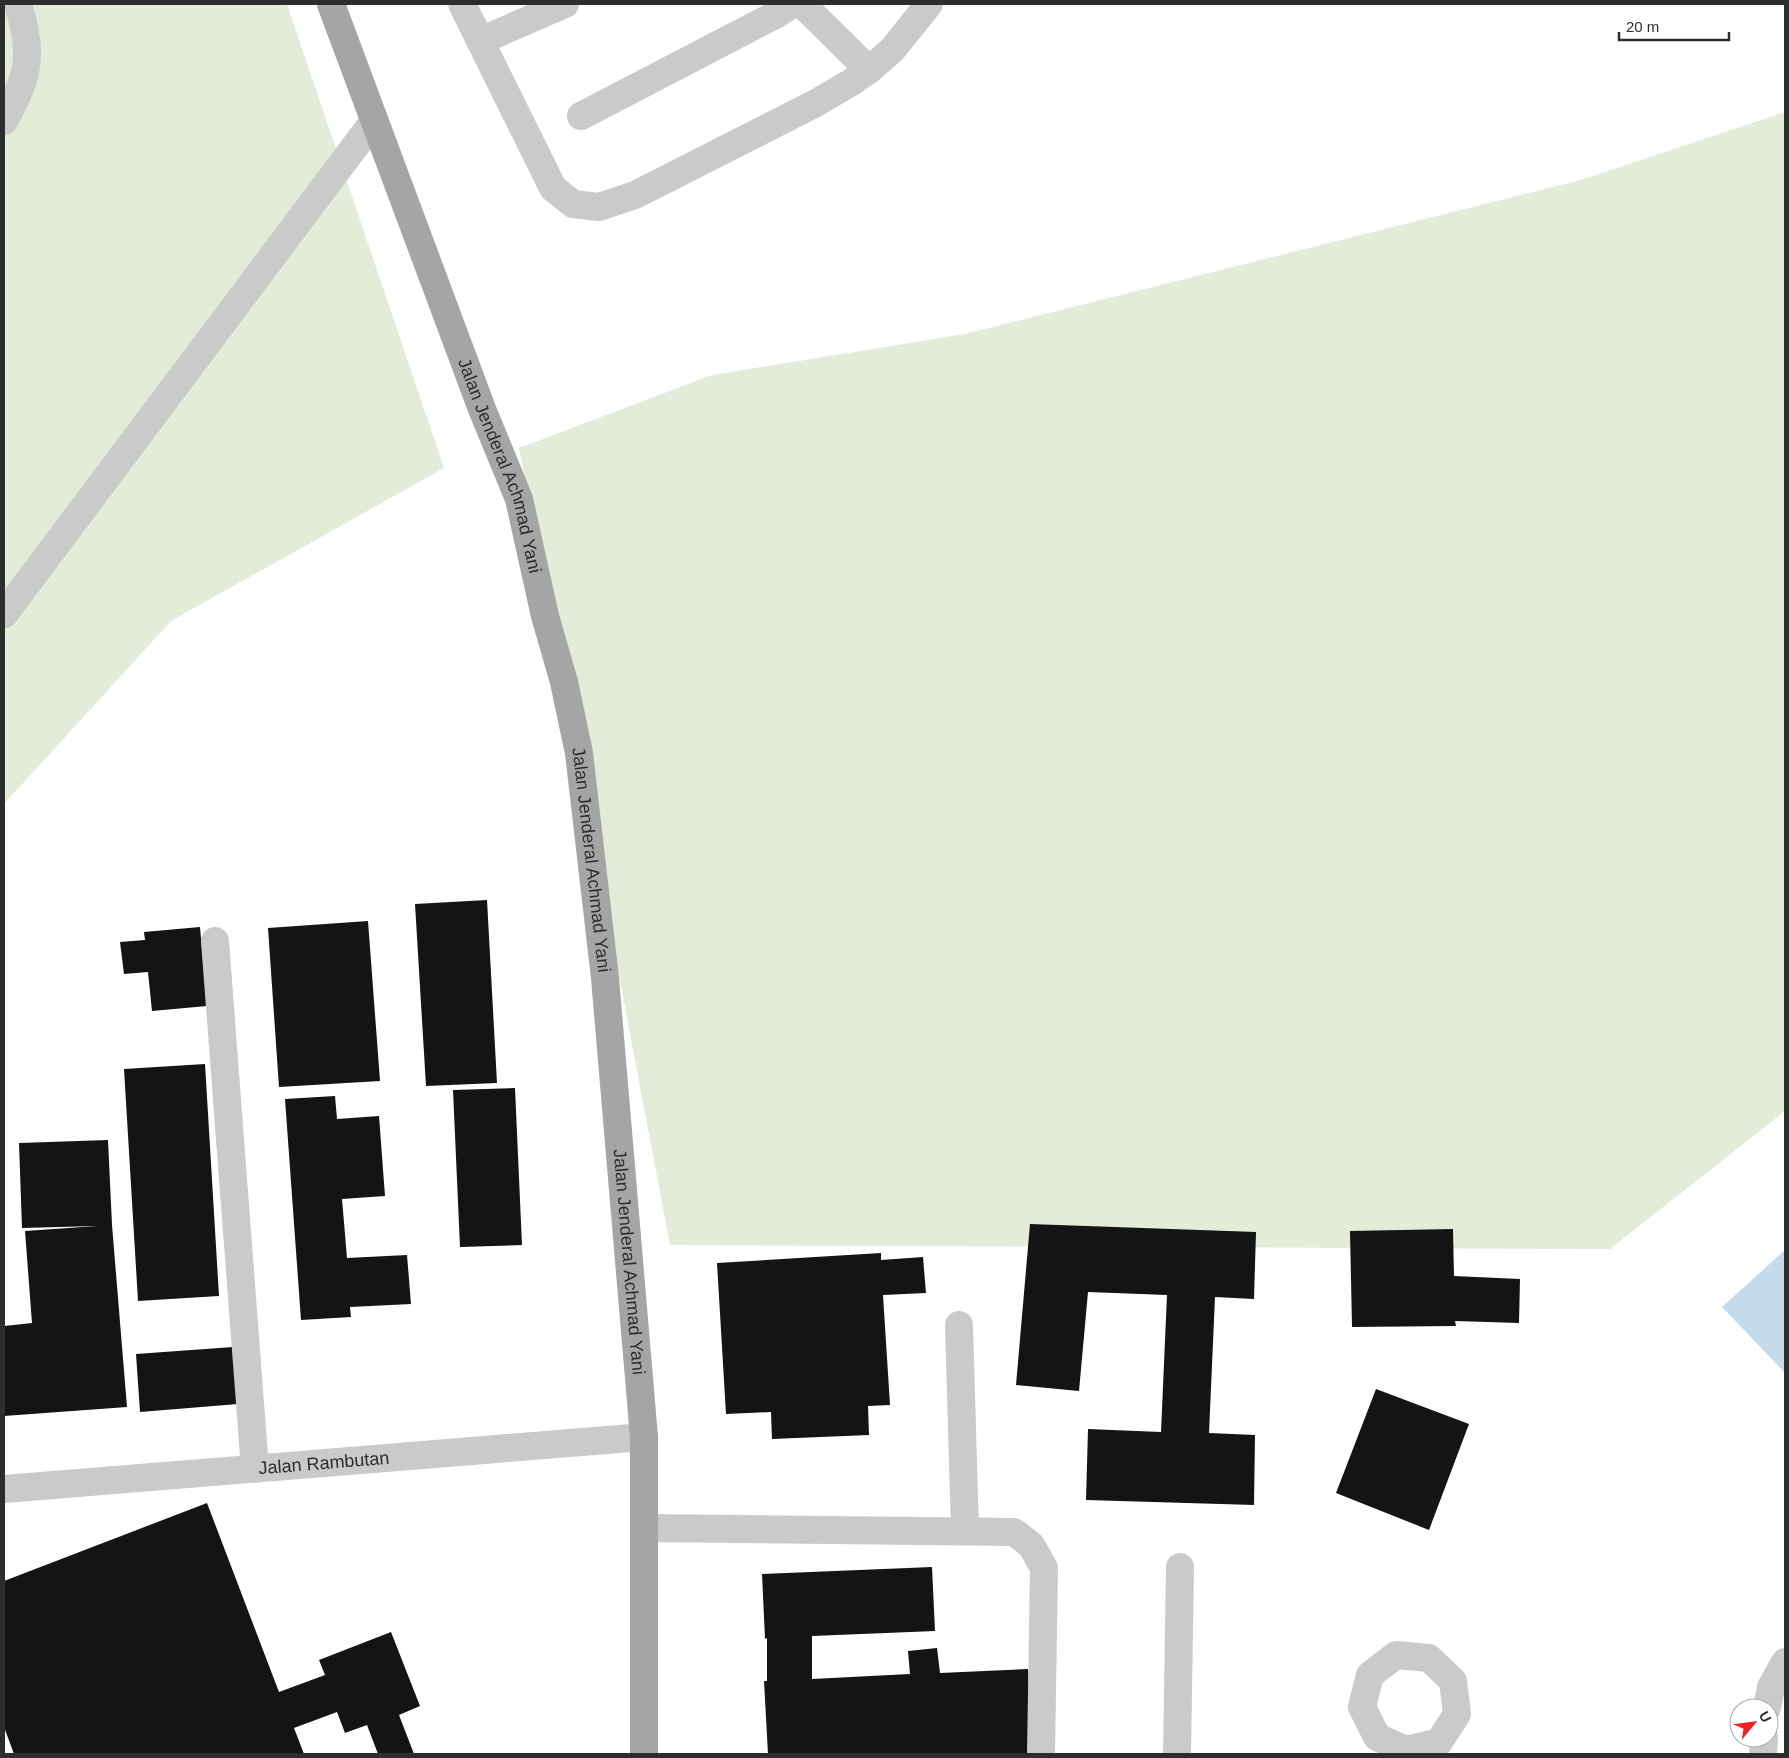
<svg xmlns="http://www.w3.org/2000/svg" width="1789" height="1758" viewBox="0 0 1789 1758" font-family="Helvetica,sans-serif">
<rect width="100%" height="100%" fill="#fff"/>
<path fill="#e2ecd9" d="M4,4H287L444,468L171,621L4,804Z
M1785,112V1111L1610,1249L670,1245L519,448L712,375L965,334L1581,180Z"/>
<path fill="#c4dbed" d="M1785,1250V1373L1722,1307Z"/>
<path fill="#141414" d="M487,900L497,1083L426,1086L415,904Z
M368,921L380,1081L279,1087L268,928Z
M200,927L207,1006L152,1011L148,972L124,974L120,942L145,940L144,932Z
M205,1064L219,1296L138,1301L124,1069Z
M515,1088L522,1245L460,1247L453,1090Z
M335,1096L337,1119L379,1116L385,1196L342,1199L347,1258L407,1255L411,1304L350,1307L351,1317L301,1320L285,1099Z
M108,1140L112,1225L127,1407L4,1416V1326L32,1323L25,1231L97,1226L22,1228L19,1143Z
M1030,1224L1256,1232L1254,1299L1215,1297L1209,1433L1255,1435L1254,1505L1086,1500L1088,1429L1161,1432L1167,1295L1088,1292L1079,1391L1016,1385Z
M1453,1229L1454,1276L1520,1279L1519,1323L1455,1321L1456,1326L1352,1327L1350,1231Z
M881,1253V1260L923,1257L926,1293L883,1295L890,1405L868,1406L869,1435L772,1439L771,1412L726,1414L717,1263Z
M233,1347L238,1404L140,1412L136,1354Z
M1376,1389L1469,1424L1429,1530L1336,1493Z
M207,1503L279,1692L325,1675L319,1660L391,1632L420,1706L399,1715L414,1754H378L367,1725L345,1733L337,1712L294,1728L304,1754H14L4,1727V1581Z
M932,1567L935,1631L812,1636V1679L910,1674L908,1651L937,1648L940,1673L1028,1669L1032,1754H768L764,1681H767V1638L765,1639L762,1574Z"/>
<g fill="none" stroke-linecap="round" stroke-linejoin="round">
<g stroke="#cacaca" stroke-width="28">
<path d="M462,4L553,188L573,204L599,207L635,195L816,103L850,83L869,70L892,50L929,4"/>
<path d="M802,4L869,70"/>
<path d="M480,41L565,4"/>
<path d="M581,116L777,14L792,4"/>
<path d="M4,121C29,76 34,54 18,4"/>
<path d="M4,614L374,121"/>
<path d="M215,941L255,1469"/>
<path d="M959,1325L965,1531"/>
<path id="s1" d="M4,1489L644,1437"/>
<path d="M644,1528L1014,1532L1031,1545L1044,1568L1041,1754"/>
<path d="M1396,1655L1429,1658L1453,1681L1457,1714L1439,1742L1406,1750L1377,1737L1362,1707L1370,1675Z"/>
<path d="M1767,1708L1771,1687L1785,1662"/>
<path d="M1177,1754L1180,1567"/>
<path d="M1763,1754L1764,1738"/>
</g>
<path stroke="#a5a5a5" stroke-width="28" id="s2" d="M331,4L482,409L519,499L545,616L564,682L579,753L605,978L644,1437V1754"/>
</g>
<g text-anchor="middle" stroke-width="5" stroke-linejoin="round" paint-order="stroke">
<g font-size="18" fill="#2d2d2d" stroke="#fff">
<text dy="6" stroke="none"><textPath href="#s2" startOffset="492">Jalan Jenderal Achmad Yani</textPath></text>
<text dy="6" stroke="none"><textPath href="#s2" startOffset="898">Jalan Jenderal Achmad Yani</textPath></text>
<text dy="6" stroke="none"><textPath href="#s2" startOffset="1302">Jalan Jenderal Achmad Yani</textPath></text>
<text dy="6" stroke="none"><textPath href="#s1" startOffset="321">Jalan Rambutan</textPath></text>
</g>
</g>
<rect width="1789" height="1758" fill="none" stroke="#2d2d2d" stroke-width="10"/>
<g transform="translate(1754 1723) rotate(61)"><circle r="24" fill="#ffffff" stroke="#ababab"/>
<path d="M0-4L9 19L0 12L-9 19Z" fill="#f02327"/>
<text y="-8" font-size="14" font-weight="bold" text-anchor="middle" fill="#2d2d2d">U</text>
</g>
<path d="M1619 32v8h110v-8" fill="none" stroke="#2d2d2d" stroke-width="2.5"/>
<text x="1626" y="32" font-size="15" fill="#2d2d2d" stroke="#ffffff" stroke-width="4" paint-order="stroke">20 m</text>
</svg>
